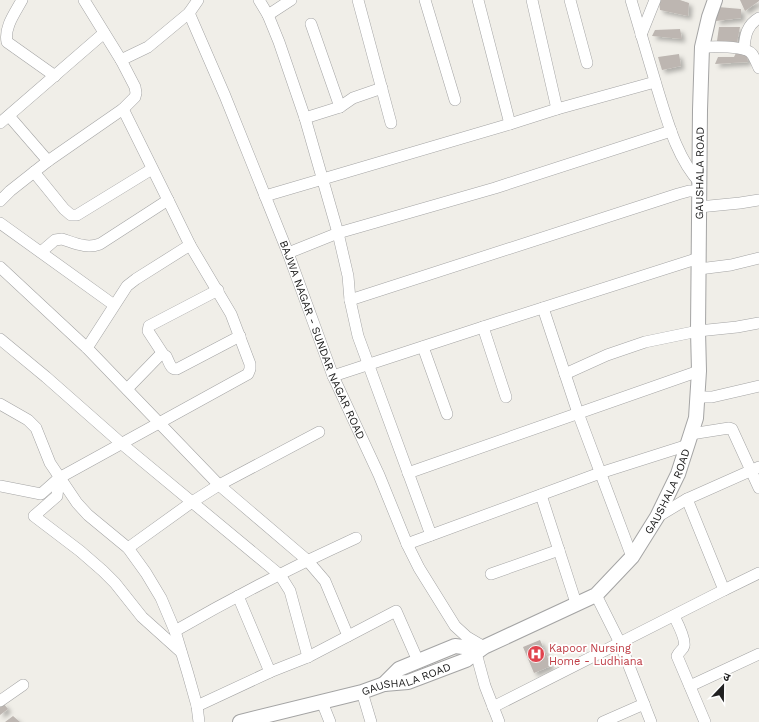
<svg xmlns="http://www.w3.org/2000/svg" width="759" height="722" viewBox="0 0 759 722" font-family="'Work Sans','Noto Sans Devanagari',sans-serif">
<defs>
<filter id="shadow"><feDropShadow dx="3.5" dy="3.5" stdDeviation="2" flood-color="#0004"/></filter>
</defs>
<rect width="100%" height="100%" fill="#f0eee8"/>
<path fill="#bdb6b1" filter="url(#shadow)" d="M659,0H680L689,3L688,16L660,10Z
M740,0H759V1L745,11Z
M718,7L741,9V18L716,21Z
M719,27H740L737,42L717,41Z
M680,29L682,39L652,36L655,30Z
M736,53L747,54L748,62L715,64L718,57H734Z
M679,54L681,66L662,70L658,57Z
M540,640L551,666L534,673L523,647Z
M3,703L8,709L0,715V705Z
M13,716L20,722H5Z"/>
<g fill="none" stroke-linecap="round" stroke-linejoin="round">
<g stroke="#a4a4a4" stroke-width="12">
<g id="minor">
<path d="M22,0C15,13 4,27 7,42L55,76"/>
<path d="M259,0L268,15L279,42L305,118L338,233L348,276L350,300L358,336L431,535"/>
<path d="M358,0L391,123"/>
<path d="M425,0L455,100"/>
<path d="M478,0L510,124"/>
<path d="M532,0L557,109"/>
<path d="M570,0L587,63"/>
<path d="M631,0C640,30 649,61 658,91C668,123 677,158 700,183"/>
<path id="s1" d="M189,13L225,96L288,253L333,376L379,475L407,544L419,568L455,626L467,637L484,647"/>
<path d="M268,15L291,0"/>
<path d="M311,24L340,107"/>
<path d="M641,35L655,0"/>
<path d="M702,47C714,47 745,45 752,54C755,58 757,64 759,68"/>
<path d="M744,49C745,35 747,25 759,18"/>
<path d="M121,60L148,47L189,13L198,0"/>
<path d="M9,116L48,161"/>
<path d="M305,118L340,107L353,98L382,88"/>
<path d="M0,123L104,33"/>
<path d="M34,172L64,209L71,215H77L152,169"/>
<path d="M265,196L510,124L557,109L655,82"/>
<path d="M0,201L10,191L48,161L123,109L135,97L136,93L135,87L121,60L84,0"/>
<path d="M699,207L740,203L759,200"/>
<path d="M0,223L114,305"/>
<path d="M41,252L55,240L62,239C75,243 86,249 100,244L168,200L123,109"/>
<path d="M288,253L338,233L495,188L671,131"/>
<path d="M0,267L87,348L219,485L307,560L325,581L348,636"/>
<path d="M699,269L731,265L759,258"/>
<path d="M350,300L678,194L689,191H699"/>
<path d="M543,308L578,413L632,557"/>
<path d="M483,327L506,397"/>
<path d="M0,339L46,377L122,444L280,575L290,591L308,657"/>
<path d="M423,347L447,414"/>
<path d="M87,348L127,286L136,279L190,245"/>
<path d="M163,354L148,331L149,326L218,290"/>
<path d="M565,374L607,355L645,342L698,331L737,327L759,323"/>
<path d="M333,376L483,327L699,258"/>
<path d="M127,389L161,354L166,356C169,361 170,370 177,369L240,336"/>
<path d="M698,397H712L759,386"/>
<path d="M0,404L28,420L36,428L50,463L77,503L88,515L128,548L146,573L161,598L175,631L188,674L197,706L199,722"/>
<path d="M691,434L729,428L732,429L759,488"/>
<path d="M408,473L699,371"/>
<path d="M59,478L57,496L34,516L80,551L103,571L115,583L142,617L181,652"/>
<path d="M0,486L41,494L59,478L248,374L250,369V364L231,314L190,245L168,200"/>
<path d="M541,495L576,603"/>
<path d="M687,499L724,590L759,573"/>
<path d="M657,517L687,499L759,467"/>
<path d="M407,544L600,473L688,445"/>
<path d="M128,548L192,502L219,485L319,432"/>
<path d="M491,574L559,550"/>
<path d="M596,595L620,643L651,722"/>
<path d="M238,596L270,672"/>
<path d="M674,616C677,622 686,639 684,646C683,650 679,651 677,656L705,722"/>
<path d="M175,631C234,597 294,566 356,538"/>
<path d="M476,653L485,686L499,722"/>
<path d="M690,686L759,654"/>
<path d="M362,692L371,722"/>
<path d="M0,701L23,685"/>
<path d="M322,702L330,722"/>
<path d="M197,706L270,672L308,657L396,611L418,661"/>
<path d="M493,707L724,590"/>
<path d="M603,722L644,704"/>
</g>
</g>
<g stroke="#a4a4a4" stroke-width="16">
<g id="tertiary">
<path d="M384,684L399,669L455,646L480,649"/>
<path id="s2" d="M240,722L362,692L384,684L408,682L466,660L484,647L596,595L632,557L657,517L678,474L696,418L699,371L698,331L700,110L702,47L709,17L715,0"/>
</g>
</g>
<use href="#minor" stroke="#fff" stroke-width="11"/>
<use href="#tertiary" stroke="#fff" stroke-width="14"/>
</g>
<defs>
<g id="hospital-disc" transform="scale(0.9)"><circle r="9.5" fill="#e0444e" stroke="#fff"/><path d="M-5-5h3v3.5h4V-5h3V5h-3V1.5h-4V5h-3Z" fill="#fff"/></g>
</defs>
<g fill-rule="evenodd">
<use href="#hospital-disc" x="536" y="654"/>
</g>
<g text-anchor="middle" stroke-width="3.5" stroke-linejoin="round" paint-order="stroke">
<g font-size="11" fill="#202020" stroke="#fff">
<text dy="4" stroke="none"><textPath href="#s2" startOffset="832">GAUSHALA ROAD</textPath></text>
<text dy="4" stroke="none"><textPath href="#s1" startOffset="353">BAJWA NAGAR - SUNDAR NAGAR ROAD</textPath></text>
<text dy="4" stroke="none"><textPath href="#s2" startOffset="508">GAUSHALA ROAD</textPath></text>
<text dy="4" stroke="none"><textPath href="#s2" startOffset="172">GAUSHALA ROAD</textPath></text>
</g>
<g font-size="11" fill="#be3a42" stroke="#fff" text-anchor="start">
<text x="549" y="652">Kapoor Nursing<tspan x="549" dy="13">Home - Ludhiana</tspan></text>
</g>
</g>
<g transform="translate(723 686) rotate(22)" stroke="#ffffff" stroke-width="3" paint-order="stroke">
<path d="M0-3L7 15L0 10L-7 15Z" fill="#202020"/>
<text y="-6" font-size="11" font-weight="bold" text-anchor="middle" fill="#202020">उ</text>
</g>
</svg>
